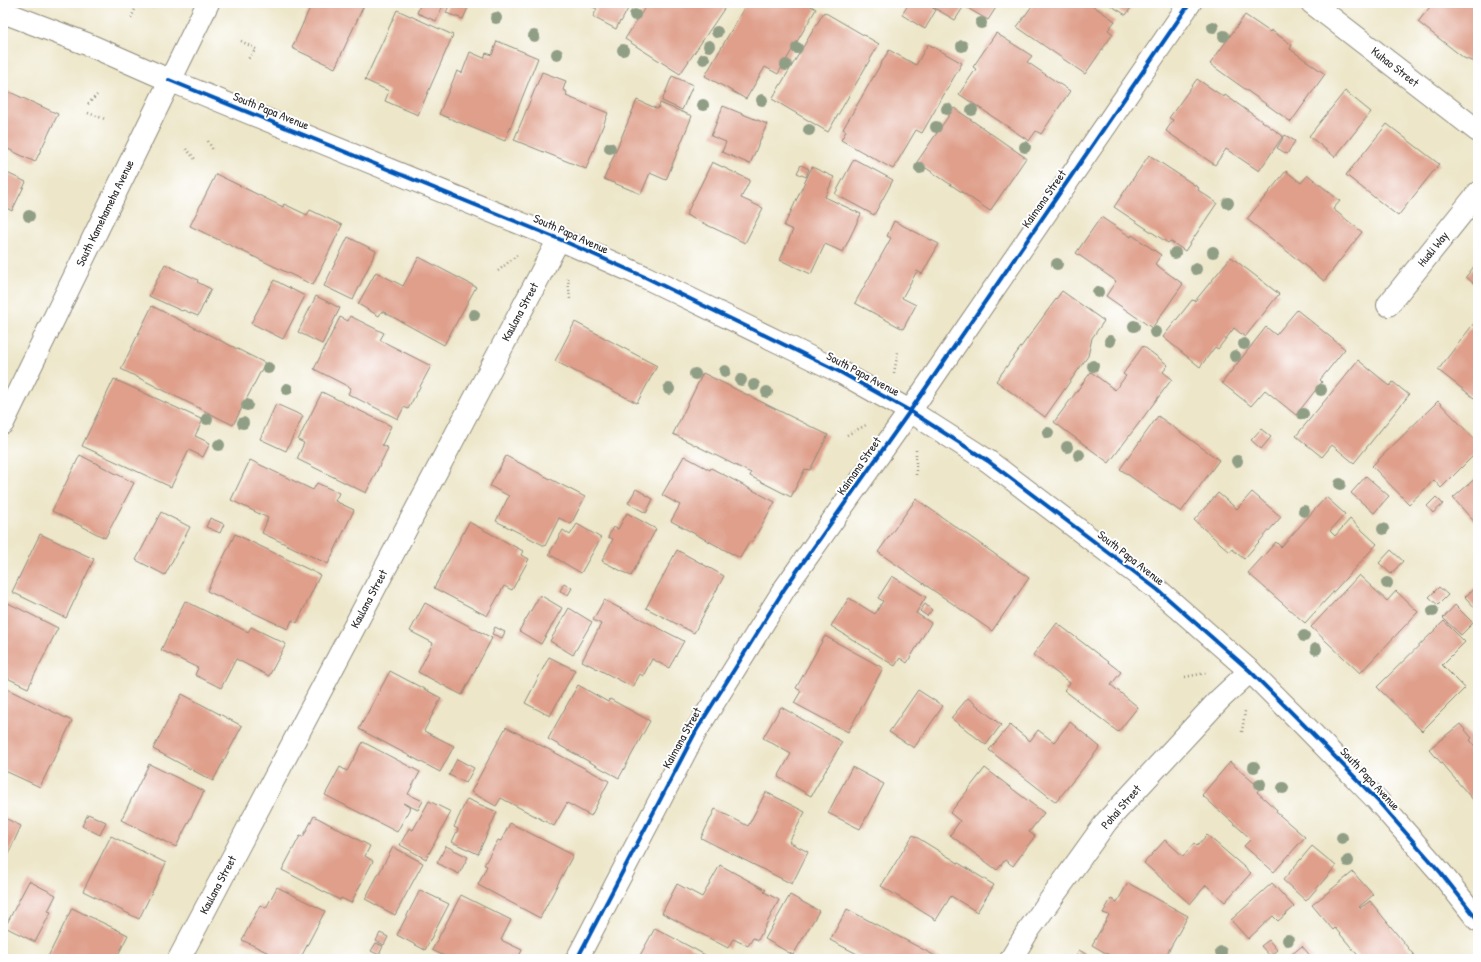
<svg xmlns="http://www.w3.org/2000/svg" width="1481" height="962" viewBox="0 0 1481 962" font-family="'Patrick Hand',sans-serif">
<rect width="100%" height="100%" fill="#fff"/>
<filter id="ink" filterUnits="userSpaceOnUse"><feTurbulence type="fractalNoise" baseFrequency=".025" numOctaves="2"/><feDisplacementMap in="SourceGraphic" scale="8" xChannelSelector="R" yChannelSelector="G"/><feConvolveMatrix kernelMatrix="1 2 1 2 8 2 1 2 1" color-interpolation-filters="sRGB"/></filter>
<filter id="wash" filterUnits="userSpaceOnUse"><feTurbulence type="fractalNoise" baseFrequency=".012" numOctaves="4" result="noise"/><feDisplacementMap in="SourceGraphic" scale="16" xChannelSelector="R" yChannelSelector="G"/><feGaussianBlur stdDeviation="0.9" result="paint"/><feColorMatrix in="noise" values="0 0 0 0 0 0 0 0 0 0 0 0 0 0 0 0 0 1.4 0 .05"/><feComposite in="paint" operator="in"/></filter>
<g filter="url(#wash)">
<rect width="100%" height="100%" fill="#ede6c9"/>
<g id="blocks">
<path fill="#df9f8a" d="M312,3H365L335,68L292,48Z
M421,3H444L436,21L417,13Z
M450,3H470L463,19L446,13Z
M583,3H631L621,22L620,21L616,29L593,17L597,9Z
M648,3H728L680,74L625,39Z
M747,3H806L816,9L778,74L765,67L746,99L705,76Z
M909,3H924L936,10L925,29L902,15Z
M926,3H999L988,20L964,6L955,20Z
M1034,3H1089L1115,21L1108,30L1113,34L1085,74L1017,27Z
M1107,3H1134L1126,15Z
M1433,3H1478V62H1474L1464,58L1418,22Z
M397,10L453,35L418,115L385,101L389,91L365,80Z
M824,12L879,44L828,132L772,99Z
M1245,15L1270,32L1271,30L1292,45L1290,49L1325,74L1291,122L1210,64Z
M996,33L1032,56L1027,62L1070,91L1041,134L1036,131L1029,141L959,94L976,69L973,67Z
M497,41L538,58L505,141L439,114L457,71L462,73L470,52L484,58L486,53L492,55Z
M928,44L962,63L922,133L916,130L893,169L841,140L846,131L843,129L889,50L916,65Z
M542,72L566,81L563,90L567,92L566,96L608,113L586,169L514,140Z
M672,76L693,85L682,110L662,101Z
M1197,79L1224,97L1225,95L1283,136L1259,171L1226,149L1215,165L1166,131L1173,120L1169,118Z
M3,89L58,114L35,162L8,149L7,151L5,150L3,154Z
M1345,91L1371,112L1335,157L1309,136Z
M637,100L658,109L660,103L692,116L666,180L650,173L641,194L604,179Z
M723,106L767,124L750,164L722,152L726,142L711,136Z
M954,108L1026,158L990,211L917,162Z
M1387,124L1439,164L1398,216L1346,175Z
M1285,135L1295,141L1287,154L1277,148Z
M1149,155L1199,188L1198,190L1217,203L1185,251L1170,241L1168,243L1114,207Z
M854,159L893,180L874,215L835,194Z
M712,162L750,180L741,198L763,208L745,243L686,215Z
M801,165L809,169L806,177L797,173Z
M812,167L834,177L825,197L861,214L843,252L825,244L811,274L780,260L793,230L784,226Z
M3,171L26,182L12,211L3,206Z
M1286,171L1301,183L1308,175L1340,201L1333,209L1362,232L1324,281L1247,219Z
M216,174L283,207L284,204L307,215L310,210L342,225L313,285L190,226Z
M1101,217L1131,237L1132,235L1161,255L1155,264L1183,284L1152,328L1106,296L1116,281L1076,253Z
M894,221L939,244L922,274L917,271L902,298L916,305L903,329L855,303L891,238L887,236Z
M348,237L376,251L353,300L324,286Z
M419,257L476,287L444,345L382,311L379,316L358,304L376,272L403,286Z
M1231,257L1279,294L1245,337L1234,328L1218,349L1215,347L1200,367L1163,337L1192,300L1195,301Z
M1478,261V287L1466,277Z
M165,264L198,280L197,282L211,289L198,316L183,310L182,311L149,296Z
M274,280L305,296L283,339L251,323Z
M1062,291L1104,321L1092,338L1088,356L1045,417L996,381Z
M316,296L340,308L322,344L298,332Z
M152,306L265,363L233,425L121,369Z
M1297,310L1345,349L1320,380L1322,382L1296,415L1265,390L1251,406L1222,383L1266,327L1276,335Z
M350,316L384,333L380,340L431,366L408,409L404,407L398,419L348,394L351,388L314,369L340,317L348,321Z
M1478,318V401L1438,370Z
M575,322L657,366L637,403L555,361Z
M1143,346L1168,365L1163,372L1172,379L1109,463L1054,422L1091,372L1115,390L1126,376L1123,374Z
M1358,360L1390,386L1393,382L1409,395L1354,463L1332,445L1322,457L1296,436Z
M703,373L828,435L810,470L805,469L791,497L750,476L751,473L673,434Z
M114,379L203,420L195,436L210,443L203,457L189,450L171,487L82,446Z
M322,392L391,426L382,445L388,448L366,493L297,459L304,443L298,440Z
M1438,401L1478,443V451L1441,488L1434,480L1409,504L1372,466Z
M276,404L303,416L286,451L260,439Z
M1158,416L1219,460L1181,512L1120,469Z
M1261,429L1271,437L1261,449L1251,440Z
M80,455L134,483L105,538L52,511Z
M506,456L585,497L571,524L559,518L545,546L496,521L509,496L490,486Z
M684,456L710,470L711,468L775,502L752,542L750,541L740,558L671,521L680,505L662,495Z
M250,460L313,490L317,483L339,493L335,501L354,510L328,564L262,533L268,518L231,500Z
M1366,476L1389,496L1374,513L1351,493Z
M1478,476V526L1453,498Z
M636,489L653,499L646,513L628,503Z
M1252,492L1281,517L1244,559L1232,549L1230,552L1194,520L1218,493L1237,509Z
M1326,497L1345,514L1330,531L1335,536L1350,519L1377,544L1305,623L1248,573L1276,542L1281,547Z
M1436,497L1443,504L1433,513L1427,506Z
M916,499L1029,578L992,631L878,552Z
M161,512L190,527L165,575L136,560Z
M627,513L656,529L631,576L602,561L613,539L608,537L613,527L618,529Z
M210,518L224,524L220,533L206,527Z
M469,522L523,551L521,555L529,559L512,590L504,586L487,616L434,588Z
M577,524L601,538L581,573L549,554L563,530L570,535Z
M40,534L94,559L66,618L12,592Z
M235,534L320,575L297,623L292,620L288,629L207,591Z
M677,550L724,576L694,633L646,608Z
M1391,550L1403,561L1391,574L1379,563Z
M1359,575L1387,601L1396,591L1418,612L1360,673L1311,627Z
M892,576L926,597L916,613L931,623L907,663L900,658L895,666L831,626L849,598L875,614L883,601L878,598Z
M564,583L572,588L568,595L560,591Z
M1478,585V611L1465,597Z
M1439,587L1448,595L1438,605L1429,597Z
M540,595L562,608L541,644L519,631Z
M604,600L684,641L669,668L652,659L643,676L640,674L633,687L582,661L601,624L593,620Z
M185,601L248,632L251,627L286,644L269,676L236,659L221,688L195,675L198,668L161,650Z
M6,602L58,628L28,688L3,676V607Z
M425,603L492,638L462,695L418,672L433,643L410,631Z
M925,604L932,610L927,616L920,611Z
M1455,605L1473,623L1461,635L1443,618Z
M569,608L592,622L573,655L550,641Z
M1444,621L1465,642L1442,665L1465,688L1422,731L1377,687Z
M1057,623L1121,672L1111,685L1138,707L1118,732L1064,690L1070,683L1033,655Z
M495,627L505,632L502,638L492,634Z
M825,636L883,668L848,732L794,703L801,691L796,688Z
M549,657L575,670L550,716L525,703Z
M390,671L441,698L424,731L454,746L440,772L359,729Z
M578,685L608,702L610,699L650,721L619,778L548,739Z
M3,687L72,721L40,787L3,770Z
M918,690L943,706L914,748L889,732Z
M182,694L242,726L213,781L153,749Z
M968,698L1001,725L986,745L951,718Z
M781,707L842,742L811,796L778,777L791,754L763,738Z
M1070,722L1100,747L1056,802L989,750L1010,725L1030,741L1038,730L1054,742Z
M1460,724L1472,738L1470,740L1478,750V800L1475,802L1429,749Z
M506,727L609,781L591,816L567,803L554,826L501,798L496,806L471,792Z
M363,742L420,772L408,794L423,801L418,810L403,803L410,808L397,832L325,795L340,767L347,771Z
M457,759L474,768L466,783L449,775Z
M1230,762L1260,788L1257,792L1277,810L1276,812L1305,837L1274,872L1244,846L1251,839L1202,795Z
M149,764L204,791L176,847L121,820Z
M852,767L884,784L860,829L828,813Z
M985,768L1044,813L1029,832L1035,836L1013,866L1005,860L997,870L950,835L960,821L950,813Z
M766,792L805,812L789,842L808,852L792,884L701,838L715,809L748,826Z
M467,799L497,812L478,854L452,842L458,829L454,827Z
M429,801L451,812L426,859L400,845L409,828L413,830Z
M88,814L106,822L100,835L82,826Z
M314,816L370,846L365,856L373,861L351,903L341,898L340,900L282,870L300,836L303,837Z
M3,817L21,826L6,859L3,857Z
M510,823L573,855L540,918L478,885L487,866L484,865L498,840L501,841Z
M913,835L994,885L977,912L951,896L936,920L881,886Z
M1207,835L1251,873L1225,902L1206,885L1190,904L1144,863L1165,840L1183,856L1194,843L1197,846Z
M111,836L166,863L139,919L83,891Z
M446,846L468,857L459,874L437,863Z
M1312,846L1336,866L1306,901L1283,880Z
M393,847L423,863L395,915L365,899Z
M720,865L766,890L764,892L779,900L758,940L753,938L748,946L733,939L728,948L662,913L677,884L702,897Z
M1353,872L1373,895L1359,907L1360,908L1370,901L1417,959H1361L1335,928L1333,930L1312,905Z
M29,881L56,895L48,911L51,912L35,942L5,927Z
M1128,883L1188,916L1164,959H1116L1092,945L1109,915L1103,913L1111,899L1117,902Z
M1272,883L1294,907L1278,921L1273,916L1248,939L1231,920Z
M277,887L325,911L300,959H281L242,940L260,905L266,908Z
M420,890L449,904L425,950L397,935Z
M461,895L511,920L501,940L522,950L518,959H450L432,950Z
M790,895L819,911L793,955L765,939Z
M72,908L128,935L116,959H47Z
M847,909L941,959H861L863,957L830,940Z
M655,928L709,957L708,959H638Z
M380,933L388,937L384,945L376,941Z
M1269,940L1277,950L1270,956L1261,946Z
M376,943L383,946L379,955L371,951Z
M1302,946L1313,959H1286Z
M1079,950L1094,959H1074Z"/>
</g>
</g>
<g filter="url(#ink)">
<use href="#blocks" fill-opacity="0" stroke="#8c887a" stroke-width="1"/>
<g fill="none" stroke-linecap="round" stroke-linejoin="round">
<g stroke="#8c887a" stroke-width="24">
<path id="street" d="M1312,3L1478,131
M1388,305L1478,193
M179,959L559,239
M577,959L696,731L785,588L910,411L1190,3
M1011,959L1028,931L1107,821L1219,700L1250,671"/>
</g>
<g stroke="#8c887a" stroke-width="24">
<path id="secondary" d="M3,12L87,44L169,80L559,239L645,277L791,348L840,372L910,411L988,461L1158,590L1250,671L1304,725L1377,800L1441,873L1478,920
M3,423L208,3"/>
</g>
<path stroke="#8c887a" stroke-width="2.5" stroke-dasharray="1 3" stroke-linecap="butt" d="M141,3L155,8
M131,18L138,3
M241,41L256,49L248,59
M88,104L97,95
M88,113L105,119
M208,141L213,150
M186,149L195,159
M498,271L517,255
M568,278L570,299
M894,373L898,352
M847,435L868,424
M916,450V476
M1185,677L1206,673
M1242,732L1245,711"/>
<use href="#street" stroke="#fff" stroke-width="22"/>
<use href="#secondary" stroke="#fff" stroke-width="22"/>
<g stroke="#fff" stroke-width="6">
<path id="cycleway" d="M169,80L559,239L645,277L840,372L910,411L988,461L1158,590L1250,671L1304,725L1377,800L1441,873L1478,920
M577,959L696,731L785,588L910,411L1190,3"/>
</g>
<use href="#cycleway" stroke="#0057b8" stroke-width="4"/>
</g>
<g fill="#919e86">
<circle cx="635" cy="15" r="6"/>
<circle cx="496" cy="18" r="6"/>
<circle cx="981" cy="23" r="6"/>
<circle cx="1213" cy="27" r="6"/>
<circle cx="717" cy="32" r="6"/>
<circle cx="534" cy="36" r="6"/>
<circle cx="1224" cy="36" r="6"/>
<circle cx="709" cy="46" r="6"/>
<circle cx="962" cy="46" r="6"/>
<circle cx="797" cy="48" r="6"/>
<circle cx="623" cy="50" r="6"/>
<circle cx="557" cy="54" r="6"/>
<circle cx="704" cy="59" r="6"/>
<circle cx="786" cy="65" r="6"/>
<circle cx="762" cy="100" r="6"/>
<circle cx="703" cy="105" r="6"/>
<circle cx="947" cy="109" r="6"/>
<circle cx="972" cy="110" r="6"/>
<circle cx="936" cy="127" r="6"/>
<circle cx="809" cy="130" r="6"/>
<circle cx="1025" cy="147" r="6"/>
<circle cx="610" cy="148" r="6"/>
<circle cx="920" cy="168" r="6"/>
<circle cx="1228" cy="203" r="6"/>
<circle cx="29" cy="216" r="6"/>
<circle cx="1213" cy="252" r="6"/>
<circle cx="1175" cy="253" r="6"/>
<circle cx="1057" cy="264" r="6"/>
<circle cx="1196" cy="269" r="6"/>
<circle cx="1098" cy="292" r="6"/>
<circle cx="474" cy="315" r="6"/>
<circle cx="1134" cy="326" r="6"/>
<circle cx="1155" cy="332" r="6"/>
<circle cx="1110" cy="341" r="6"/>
<circle cx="1244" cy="344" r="6"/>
<circle cx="1235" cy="356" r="6"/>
<circle cx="1093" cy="366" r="6"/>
<circle cx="268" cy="368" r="6"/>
<circle cx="725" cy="371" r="6"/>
<circle cx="695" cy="374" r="6"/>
<circle cx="741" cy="380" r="6"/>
<circle cx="754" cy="385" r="6"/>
<circle cx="287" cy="389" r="6"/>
<circle cx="669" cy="389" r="6"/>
<circle cx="1321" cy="390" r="6"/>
<circle cx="767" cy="392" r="6"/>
<circle cx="247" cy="405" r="6"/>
<circle cx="1303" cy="414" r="6"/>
<circle cx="207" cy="419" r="6"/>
<circle cx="243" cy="423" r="6"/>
<circle cx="1048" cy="433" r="6"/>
<circle cx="219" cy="445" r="6"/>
<circle cx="1067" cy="447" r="6"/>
<circle cx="1079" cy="455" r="6"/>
<circle cx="1237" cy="461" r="6"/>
<circle cx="1340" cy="484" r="6"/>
<circle cx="1304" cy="511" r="6"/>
<circle cx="1383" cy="529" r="6"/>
<circle cx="1387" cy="583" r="6"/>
<circle cx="1433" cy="611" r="6"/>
<circle cx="1304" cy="636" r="6"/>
<circle cx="1316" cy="649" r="6"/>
<circle cx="1254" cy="767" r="6"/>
<circle cx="1260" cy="784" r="6"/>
<circle cx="1283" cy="788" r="6"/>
<circle cx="1342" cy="838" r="6"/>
<circle cx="1348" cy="861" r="6"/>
<circle cx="1288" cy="940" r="6"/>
<circle cx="1221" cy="952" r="6"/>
</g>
</g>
<g text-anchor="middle" stroke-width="4" stroke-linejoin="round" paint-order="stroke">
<g font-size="12" fill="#2b2b2b" stroke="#fff">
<text transform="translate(1395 67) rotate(38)" y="4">Kuhao Street</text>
<text transform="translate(271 111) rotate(22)" y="4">South Papa Avenue</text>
<text transform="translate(1044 199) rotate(-55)" y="4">Kaimana Street</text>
<text transform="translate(105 213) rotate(-64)" y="4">South Kamehameha Avenue</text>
<text transform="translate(571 234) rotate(24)" y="4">South Papa Avenue</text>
<text transform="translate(1433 249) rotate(-51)" y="4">Huali Way</text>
<text transform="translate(520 312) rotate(-62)" y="4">Kaulana Street</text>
<text transform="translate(863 374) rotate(28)" y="4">South Papa Avenue</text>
<text transform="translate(859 466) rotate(-55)" y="4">Kaimana Street</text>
<text transform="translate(1131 558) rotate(38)" y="4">South Papa Avenue</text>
<text transform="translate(369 599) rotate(-62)" y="4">Kaulana Street</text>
<text transform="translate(682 738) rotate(-61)" y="4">Kaimana Street</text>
<text transform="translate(1370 779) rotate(47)" y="4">South Papa Avenue</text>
<text transform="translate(1121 807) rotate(-49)" y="4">Pohai Street</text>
<text transform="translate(218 885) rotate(-62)" y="4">Kaulana Street</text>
</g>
</g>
<rect width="1481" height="962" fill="none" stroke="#fff" stroke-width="16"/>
</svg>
